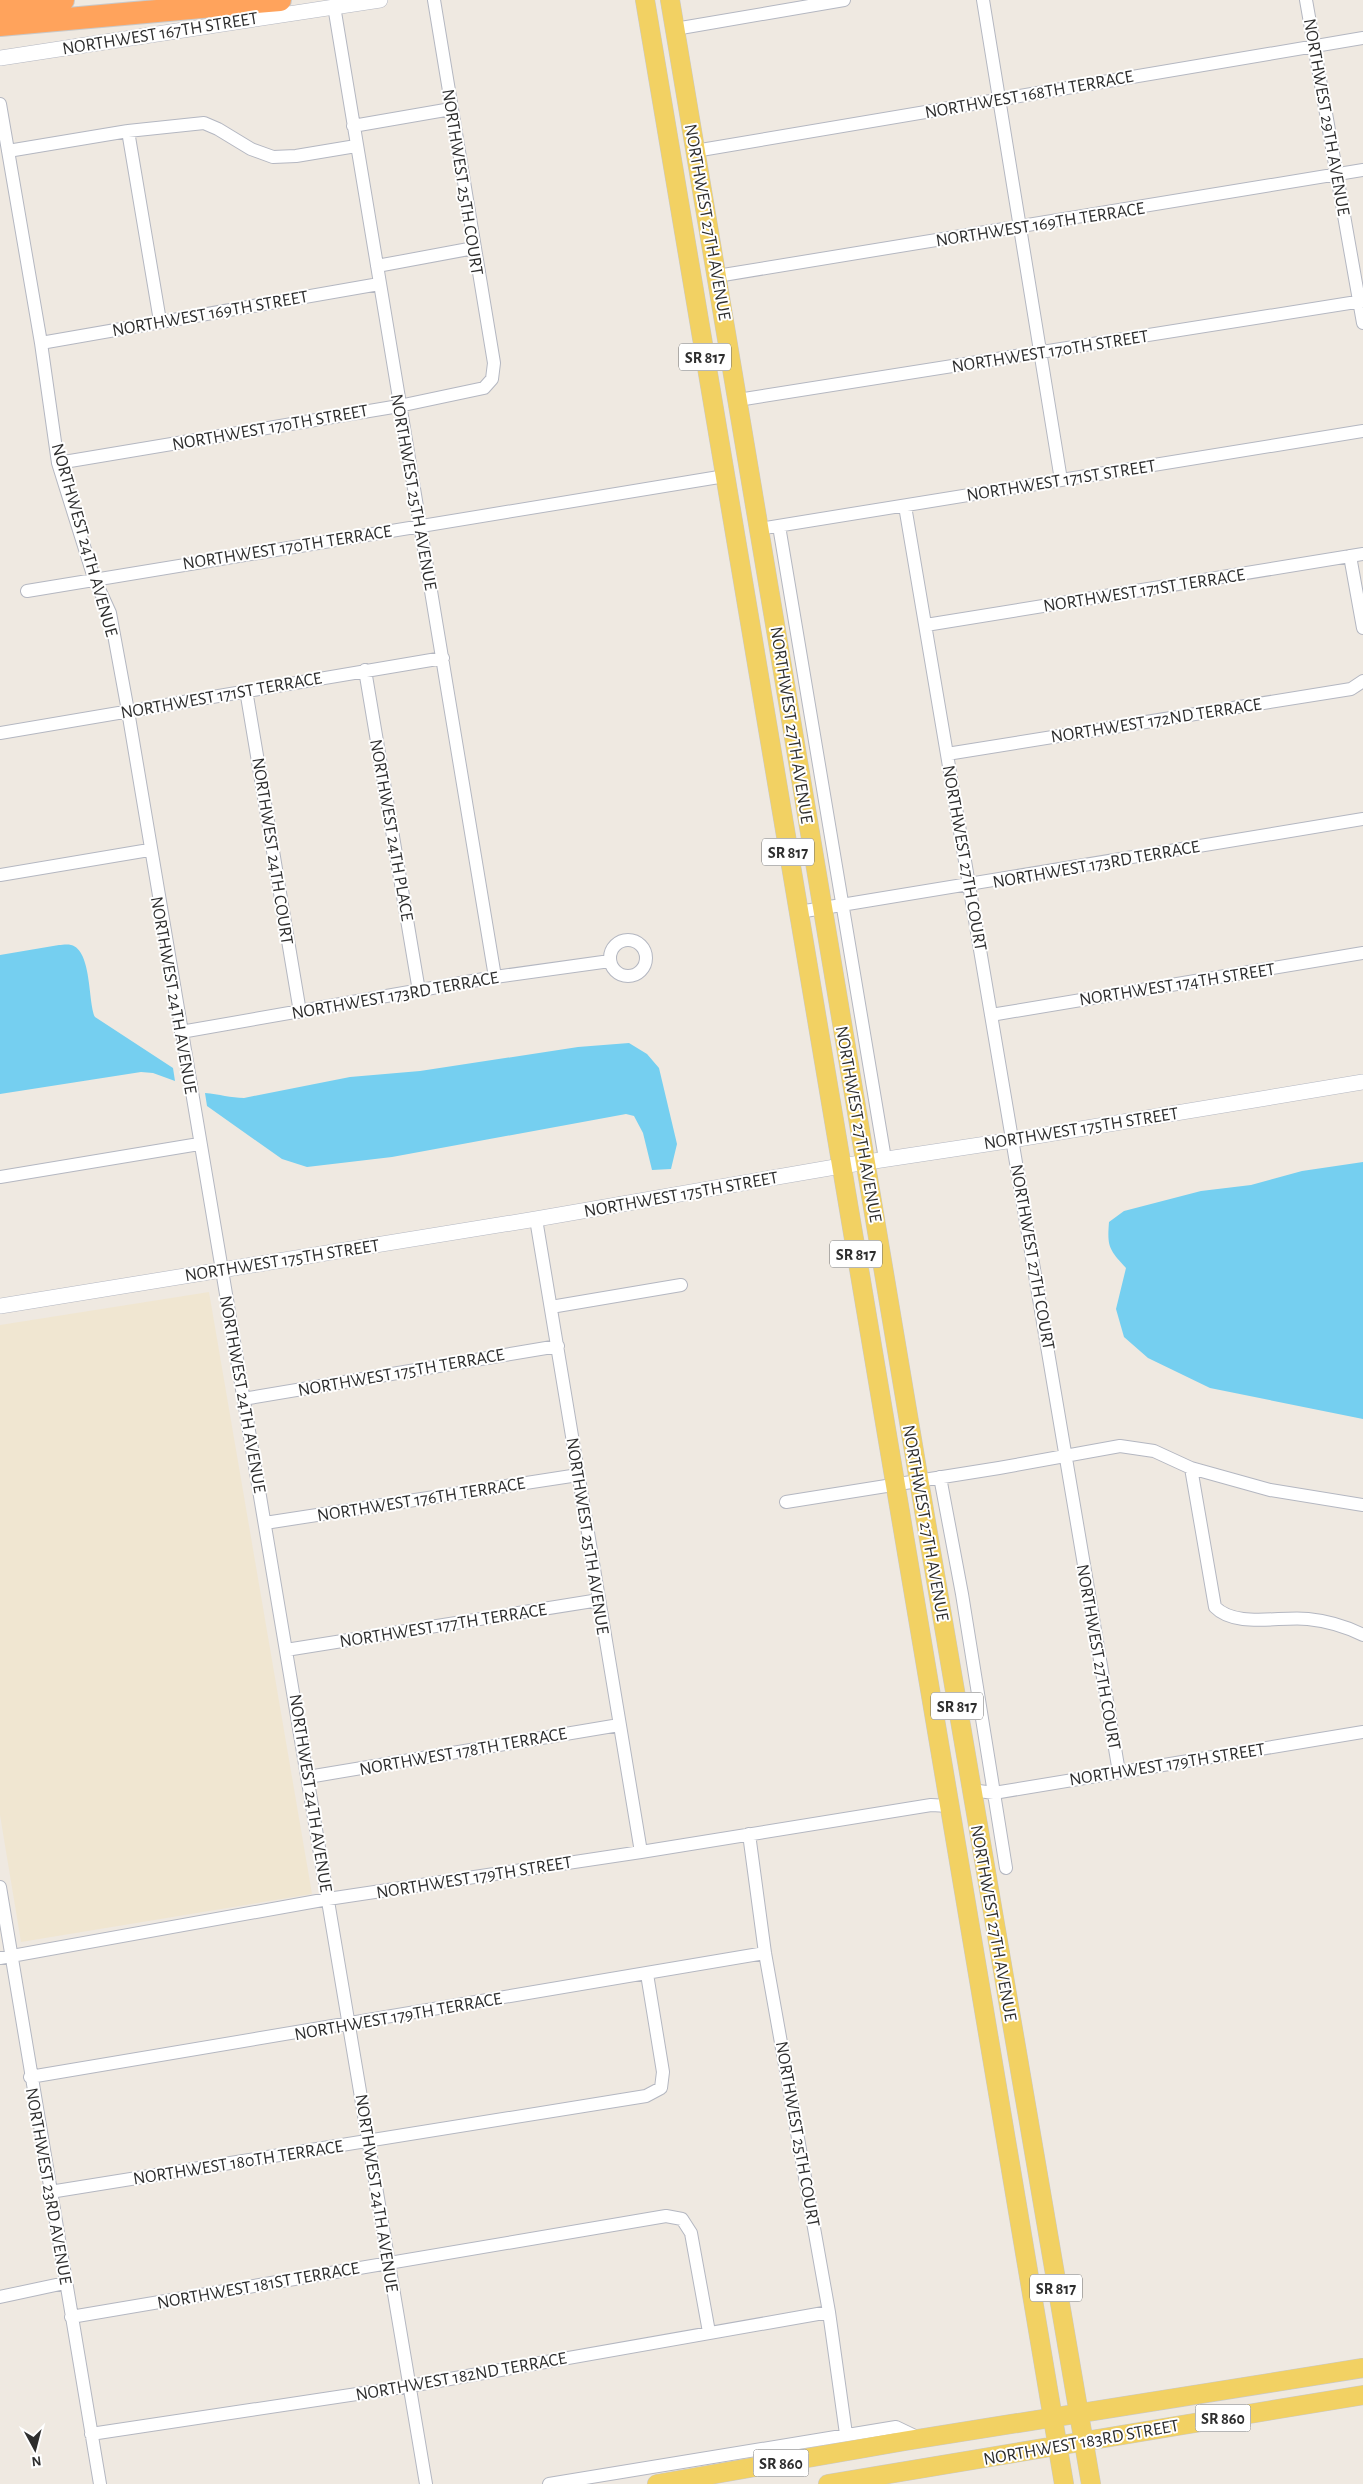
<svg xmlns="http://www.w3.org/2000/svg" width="1363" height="2484" viewBox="0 0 1363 2484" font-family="'Alegreya Sans',sans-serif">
<rect width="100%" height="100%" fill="#efe9e1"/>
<path fill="#f0e6d1" d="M209,1292L312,1894L21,1942L0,1815V1325Z"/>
<path fill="#75cff0" d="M59,945C62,945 67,944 71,945C92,950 88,1002 95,1017L173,1068L175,1081L153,1073L141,1072L0,1094V955Z
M629,1043L647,1054L659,1068L677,1144L671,1169L652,1170L643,1133L634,1116L626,1114L392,1157L307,1167L282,1159L207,1106L205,1093C219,1094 231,1098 244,1098L350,1077L420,1071L578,1047Z
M1363,1162V1419L1210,1388L1148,1358L1124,1337L1116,1309L1126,1268C1109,1249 1107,1247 1109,1222L1124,1211L1201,1191L1251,1185L1302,1171Z"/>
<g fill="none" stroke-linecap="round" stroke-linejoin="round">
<g stroke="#b4b7c1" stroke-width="14">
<path id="minor" d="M983,0L1061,480
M1306,0L1363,323
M334,6L495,977
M675,29L844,0
M0,104L41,343L58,463L94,578L110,613L128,711L426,2484
M353,126L451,109
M128,131L160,321
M8,151L128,131L204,123L218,129L251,149L273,157L296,156L356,146
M695,151L1363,38
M377,266L474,248
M717,276L1363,170
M41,343L379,284
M738,400L1363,301
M58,463L399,406L484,388L492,379L494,363L434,0
M905,506L1119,1772
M779,526L885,1159
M759,529L1363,431
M1350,556L1363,628
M27,591L725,476
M926,625L1363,554
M365,670L419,991
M246,690L300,1012
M0,733L443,658
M947,754L1351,689L1363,681
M0,875L149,850
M799,912L1363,819
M610 958a18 18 0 1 1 36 0a18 18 0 1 1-36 0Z
M991,1015L1363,953
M181,1032L495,977L610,961
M0,1177L199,1144
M536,1219L641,1852
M551,1307L681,1285
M243,1399L558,1346
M1191,1468L1215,1607C1235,1628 1280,1616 1308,1619C1328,1621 1345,1626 1363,1635
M940,1477L962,1594L1006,1868
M786,1502L999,1468L1120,1446L1154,1451L1191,1468L1270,1490L1363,1505
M265,1523L578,1475
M286,1650L599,1600
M308,1777L619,1725
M971,1790L994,1793L1363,1732
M749,1834L765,1953L829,2312L846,2434
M0,1887L100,2484
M0,1958L328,1899L641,1852L931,1805L949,1806
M30,2077L765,1953
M50,2192L646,2096L661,2088L663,2072L647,1974
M0,2297L65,2283
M71,2317L666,2216L682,2219L691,2233L709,2332
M91,2434L410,2386L829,2312
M549,2484L896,2427L921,2439"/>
</g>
<g stroke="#b4b7c1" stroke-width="16">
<path id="tertiary" d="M0,58L380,0
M0,1306L536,1219L841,1166L1013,1140L1363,1082"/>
</g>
<g stroke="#c9c9c9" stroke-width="20">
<path id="primary" d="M645,0L1064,2484
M670,0L919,1481L1091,2484
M657,2484L905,2441L1363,2368
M828,2484L1363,2395"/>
</g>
<g stroke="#c9c9c9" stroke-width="24">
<path id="motorway" d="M0,10L63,0
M0,25L280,0"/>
</g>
<use href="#minor" stroke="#fff" stroke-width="12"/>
<use href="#tertiary" stroke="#fff" stroke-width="15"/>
<use href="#primary" stroke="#f2d163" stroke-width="19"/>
<use href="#motorway" stroke="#ffa35c" stroke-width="22"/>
</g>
<g text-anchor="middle" stroke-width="4" stroke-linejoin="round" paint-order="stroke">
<g fill="#fff" stroke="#6d6d6d" stroke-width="1">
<rect x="679" y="343.5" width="52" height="27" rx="4"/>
<rect x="762" y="838.5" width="52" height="27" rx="4"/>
<rect x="830" y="1240.5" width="52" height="27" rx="4"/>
<rect x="931" y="1692.5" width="52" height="27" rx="4"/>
<rect x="1030" y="2274.5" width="52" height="27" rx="4"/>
<rect x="1195.5" y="2404.5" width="55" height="27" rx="4"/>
<rect x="753.5" y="2449.5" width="55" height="27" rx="4"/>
</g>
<g font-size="16" font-weight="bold" fill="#2e2e2e">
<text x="705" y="363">SR 817</text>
<text x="788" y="858">SR 817</text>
<text x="856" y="1260">SR 817</text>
<text x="957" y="1712">SR 817</text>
<text x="1056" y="2294">SR 817</text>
<text x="1223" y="2424">SR 860</text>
<text x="781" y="2469">SR 860</text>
</g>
<g font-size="18" fill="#2e2e2e" stroke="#fff">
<text transform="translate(160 33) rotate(-9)" y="6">NORTHWEST 167TH STREET</text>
<text transform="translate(1029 94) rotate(-10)" y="6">NORTHWEST 168TH TERRACE</text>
<text transform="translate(1327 117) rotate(80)" y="6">NORTHWEST 29TH AVENUE</text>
<text transform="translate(463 182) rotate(81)" y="6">NORTHWEST 25TH COURT</text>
<text transform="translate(708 222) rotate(80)" y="6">NORTHWEST 27TH AVENUE</text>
<text transform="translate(1040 224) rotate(-9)" y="6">NORTHWEST 169TH TERRACE</text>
<text transform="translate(210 313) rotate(-10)" y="6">NORTHWEST 169TH STREET</text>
<text transform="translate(1050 351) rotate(-9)" y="6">NORTHWEST 170TH STREET</text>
<text transform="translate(270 427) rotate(-10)" y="6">NORTHWEST 170TH STREET</text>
<text transform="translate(1061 480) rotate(-9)" y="6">NORTHWEST 171ST STREET</text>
<text transform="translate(414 492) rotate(80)" y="6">NORTHWEST 25TH AVENUE</text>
<text transform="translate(85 540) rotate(74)" y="6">NORTHWEST 24TH AVENUE</text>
<text transform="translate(287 547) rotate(-9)" y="6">NORTHWEST 170TH TERRACE</text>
<text transform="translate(1144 590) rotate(-9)" y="6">NORTHWEST 171ST TERRACE</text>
<text transform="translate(221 695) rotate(-10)" y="6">NORTHWEST 171ST TERRACE</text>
<text transform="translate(1156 720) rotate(-9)" y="6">NORTHWEST 172ND TERRACE</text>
<text transform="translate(792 725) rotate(81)" y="6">NORTHWEST 27TH AVENUE</text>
<text transform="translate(392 830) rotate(80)" y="6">NORTHWEST 24TH PLACE</text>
<text transform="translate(273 851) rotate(81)" y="6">NORTHWEST 24TH COURT</text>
<text transform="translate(965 858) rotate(80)" y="6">NORTHWEST 27TH COURT</text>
<text transform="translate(1096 864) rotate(-10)" y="6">NORTHWEST 173RD TERRACE</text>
<text transform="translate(1177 984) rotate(-9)" y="6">NORTHWEST 174TH STREET</text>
<text transform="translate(174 995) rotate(80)" y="6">NORTHWEST 24TH AVENUE</text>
<text transform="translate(395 995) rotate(-10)" y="6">NORTHWEST 173RD TERRACE</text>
<text transform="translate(859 1124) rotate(80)" y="6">NORTHWEST 27TH AVENUE</text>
<text transform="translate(1081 1128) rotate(-9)" y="6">NORTHWEST 175TH STREET</text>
<text transform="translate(681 1194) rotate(-10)" y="6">NORTHWEST 175TH STREET</text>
<text transform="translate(1033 1257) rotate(80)" y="6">NORTHWEST 27TH COURT</text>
<text transform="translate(282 1260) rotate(-9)" y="6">NORTHWEST 175TH STREET</text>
<text transform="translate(401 1372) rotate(-10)" y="6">NORTHWEST 175TH TERRACE</text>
<text transform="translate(243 1394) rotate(80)" y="6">NORTHWEST 24TH AVENUE</text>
<text transform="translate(421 1499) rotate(-9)" y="6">NORTHWEST 176TH TERRACE</text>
<text transform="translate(926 1523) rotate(80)" y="6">NORTHWEST 27TH AVENUE</text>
<text transform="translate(588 1536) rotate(81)" y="6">NORTHWEST 25TH AVENUE</text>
<text transform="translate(443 1625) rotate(-9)" y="6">NORTHWEST 177TH TERRACE</text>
<text transform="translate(1099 1657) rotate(80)" y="6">NORTHWEST 27TH COURT</text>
<text transform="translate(463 1751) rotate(-10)" y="6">NORTHWEST 178TH TERRACE</text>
<text transform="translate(1167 1764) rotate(-9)" y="6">NORTHWEST 179TH STREET</text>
<text transform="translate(311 1793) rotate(81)" y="6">NORTHWEST 24TH AVENUE</text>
<text transform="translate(474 1877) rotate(-9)" y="6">NORTHWEST 179TH STREET</text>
<text transform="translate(994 1923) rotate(80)" y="6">NORTHWEST 27TH AVENUE</text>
<text transform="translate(398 2016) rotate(-10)" y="6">NORTHWEST 179TH TERRACE</text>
<text transform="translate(798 2134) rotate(80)" y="6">NORTHWEST 25TH COURT</text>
<text transform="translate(238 2162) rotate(-9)" y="6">NORTHWEST 180TH TERRACE</text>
<text transform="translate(49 2186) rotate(80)" y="6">NORTHWEST 23RD AVENUE</text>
<text transform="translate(377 2193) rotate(81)" y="6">NORTHWEST 24TH AVENUE</text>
<text transform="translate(258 2285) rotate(-10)" y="6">NORTHWEST 181ST TERRACE</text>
<text transform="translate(461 2376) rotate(-10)" y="6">NORTHWEST 182ND TERRACE</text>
<text transform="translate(1081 2442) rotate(-10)" y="6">NORTHWEST 183RD STREET</text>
</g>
</g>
<g transform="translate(35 2449) rotate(173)" stroke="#ffffff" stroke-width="4" paint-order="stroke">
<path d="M0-4L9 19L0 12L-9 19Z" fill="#2e2e2e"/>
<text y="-8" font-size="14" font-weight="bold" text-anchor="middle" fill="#2e2e2e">N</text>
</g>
</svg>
